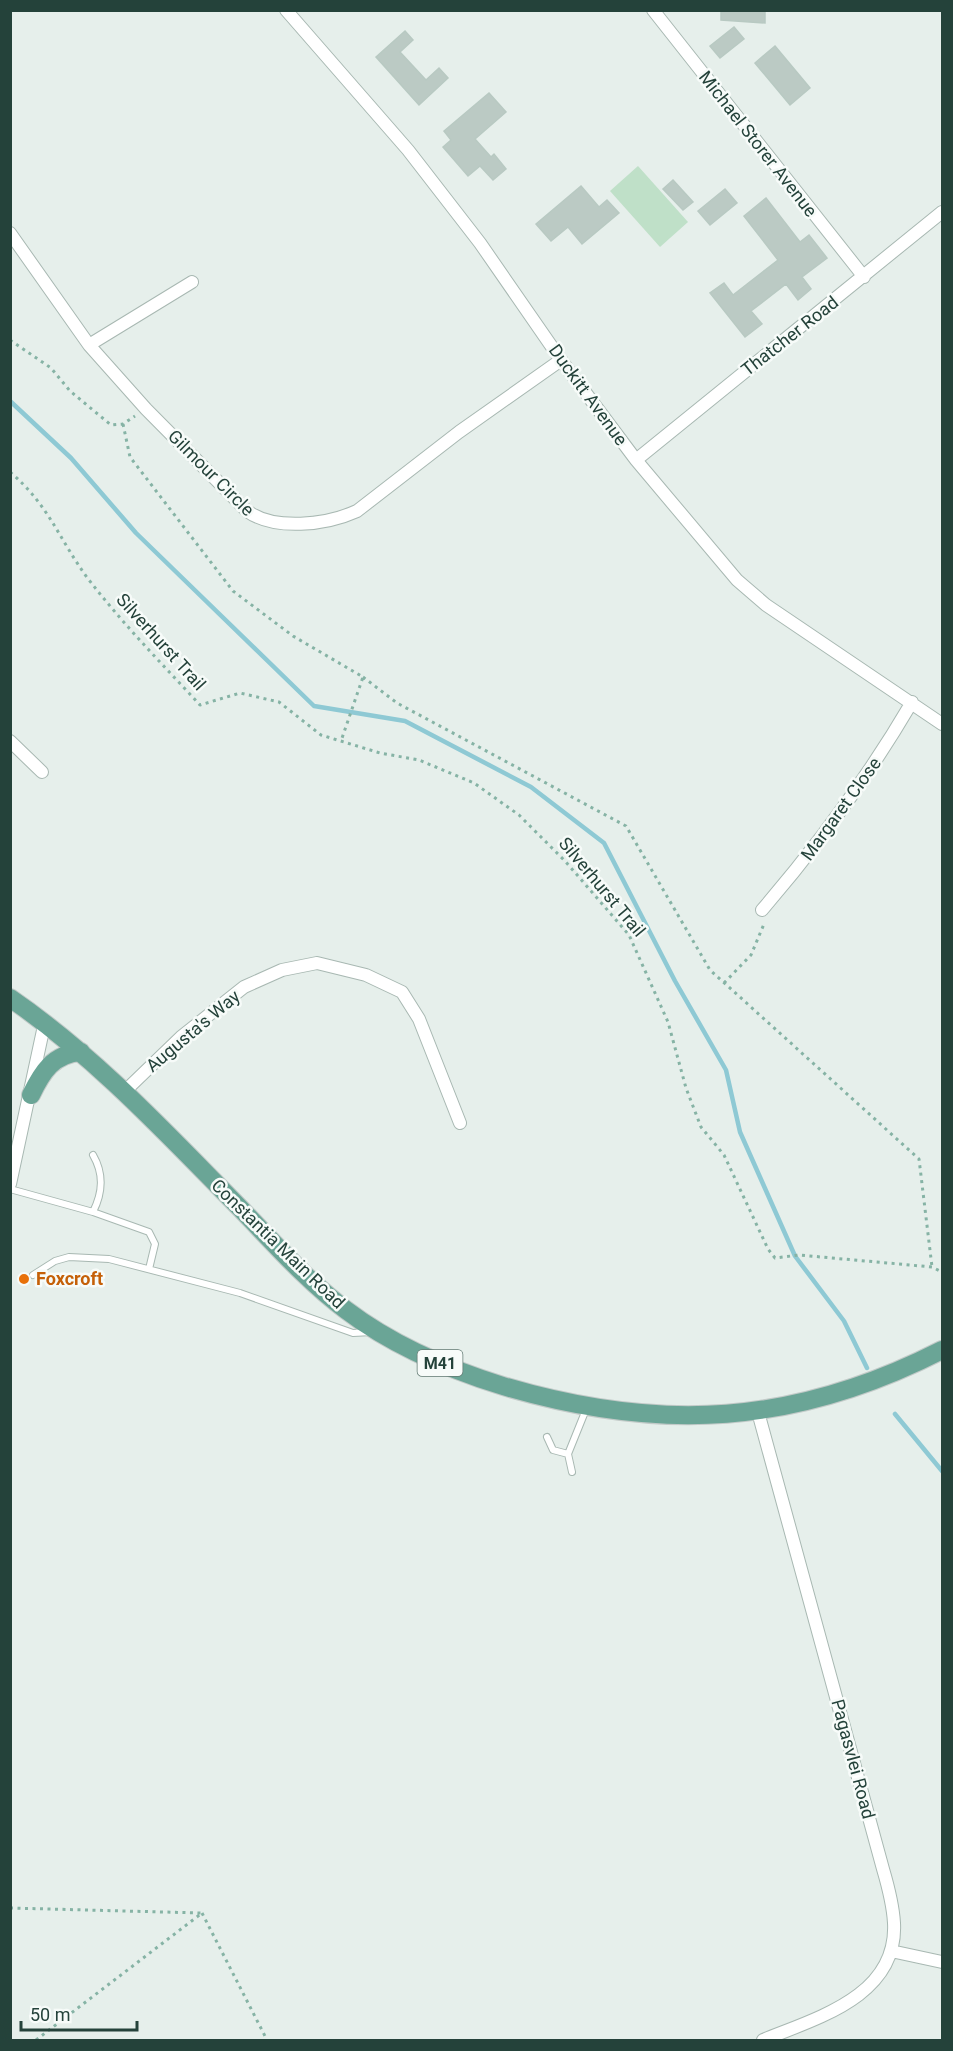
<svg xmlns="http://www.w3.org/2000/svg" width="953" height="2051" viewBox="0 0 953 2051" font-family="Roboto,sans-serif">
<rect width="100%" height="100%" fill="#e6efeb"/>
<path fill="#bfe0c8" d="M638,166L688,222L660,247L610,191Z"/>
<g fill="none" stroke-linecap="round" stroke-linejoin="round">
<path stroke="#8ec9d4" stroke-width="4.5" d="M10,401L71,458L136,533L314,706L405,721L531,787L604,843L675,981L726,1070L740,1132L795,1256L844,1321L867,1368
M895,1414L942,1471"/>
</g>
<path fill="#bbcac4" stroke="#b8c9c2" stroke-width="1.5" d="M721,10H765V23L721,20Z
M734,27L744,39L720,58L710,46Z
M405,31L413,40L400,52L426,80L439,68L448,78L419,105L376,57Z
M775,46L810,88L790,105L755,63Z
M489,93L506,112L475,139L491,157L494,154L506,169L493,180L480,166L468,176L443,147L451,140L444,131Z
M673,180L693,202L683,210L663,189Z
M581,186L599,207L607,200L619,213L582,244L568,227L551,241L536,224Z
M725,189L737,203L710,225L698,211Z
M766,198L800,242L809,235L827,258L802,277L811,289L798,300L786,284L751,311L762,324L745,337L710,293L724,283L733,295L778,260L744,216Z"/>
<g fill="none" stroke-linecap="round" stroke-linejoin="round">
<g stroke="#a8b8b2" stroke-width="8">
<path id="service" d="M93,1155C104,1174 103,1192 93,1212
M10,1189L93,1212L149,1232L155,1244L149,1269
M33,1275L55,1261L69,1257L109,1259L240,1293L353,1333L372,1332
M547,1437L553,1450L568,1454
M572,1472L568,1454L587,1407"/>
</g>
<g stroke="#a8b8b2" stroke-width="14">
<path id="minor" d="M286,10L408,150L480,243L561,360L636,460L737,580L766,605L942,724
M653,10L864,277
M10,233L89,345L146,409L247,511C275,531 326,525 357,511L459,432L561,360
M89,345L192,282
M636,460L942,212
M10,741L42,772
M762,910C818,845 868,777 912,702
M124,1092L181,1037L244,987L282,970L317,963L366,975L402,992L419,1019L460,1123
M10,1184L45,1021
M758,1412L883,1869C888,1886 893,1905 894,1923C898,1996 817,2018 763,2040
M891,1951L942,1962"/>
</g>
<g stroke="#c2cac8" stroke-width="20">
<path id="primary" d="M10,998C96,1057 167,1134 240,1208C274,1243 307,1281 346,1310C392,1345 448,1369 503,1386C661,1433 795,1425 942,1350
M31,1095C42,1072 53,1054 81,1052"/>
</g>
<path stroke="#86b3a5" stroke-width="3" stroke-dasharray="3 4.5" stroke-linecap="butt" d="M10,340L51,368L70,391L111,425L123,424L135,416
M123,424L130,457L233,591L293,636L363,677L341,741
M10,472C50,506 59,540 89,580C123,624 162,664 200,705L240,693L279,702L321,735L380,753L419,760L474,783L519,815L565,861L629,935L668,1022L686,1088L701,1127L724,1155L768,1249L775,1258L799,1255L932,1267L942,1272
M363,677L397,703L626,826L710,970L919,1159L932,1267
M724,983L751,955L764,924
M10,1908L201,1913
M202,1913L267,2040
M36,2040L202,1913"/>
<use href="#service" stroke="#fff" stroke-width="6"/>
<use href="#minor" stroke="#fff" stroke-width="12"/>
<use href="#primary" stroke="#6aa596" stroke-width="18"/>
</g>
<circle fill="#e8710a" stroke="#f7fbf9" stroke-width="2" cx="24" cy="1279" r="6"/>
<g text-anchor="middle" stroke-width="5" stroke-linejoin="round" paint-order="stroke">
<rect fill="#f7fbf9" stroke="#637a73" stroke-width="1.5" x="417.5" y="1350" width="45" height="26" rx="4.5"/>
<g font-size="16" font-weight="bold" fill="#24423a">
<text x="440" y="1369">M41</text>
</g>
<g font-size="18" fill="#24423a" stroke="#f7fbf9">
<text transform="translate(758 144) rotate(52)" y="6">Michael Storer Avenue</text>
<text transform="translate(790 336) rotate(-38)" y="6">Thatcher Road</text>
<text transform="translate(588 395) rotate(54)" y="6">Duckitt Avenue</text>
<text transform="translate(211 473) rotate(45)" y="6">Gilmour Circle</text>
<text transform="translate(161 642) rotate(48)" y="6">Silverhurst Trail</text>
<text transform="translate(841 809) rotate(-54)" y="6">Margaret Close</text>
<text transform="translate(602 887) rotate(50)" y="6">Silverhurst Trail</text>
<text transform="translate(193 1031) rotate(-40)" y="6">Augusta's Way</text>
<text transform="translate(278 1244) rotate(44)" y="6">Constantia Main Road</text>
<text transform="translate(853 1759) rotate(75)" y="6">Pagasvlei Road</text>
</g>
<g font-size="18" font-weight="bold" fill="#c56008" stroke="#f7fbf9" text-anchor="start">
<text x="36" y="1285">Foxcroft</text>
</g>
</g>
<rect width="953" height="2051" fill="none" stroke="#24423a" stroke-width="24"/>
<path d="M21 2021v9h116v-9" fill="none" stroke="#24423a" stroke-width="3"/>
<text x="30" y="2021" font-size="18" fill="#24423a" stroke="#f7fbf9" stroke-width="4.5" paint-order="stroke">50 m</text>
</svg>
